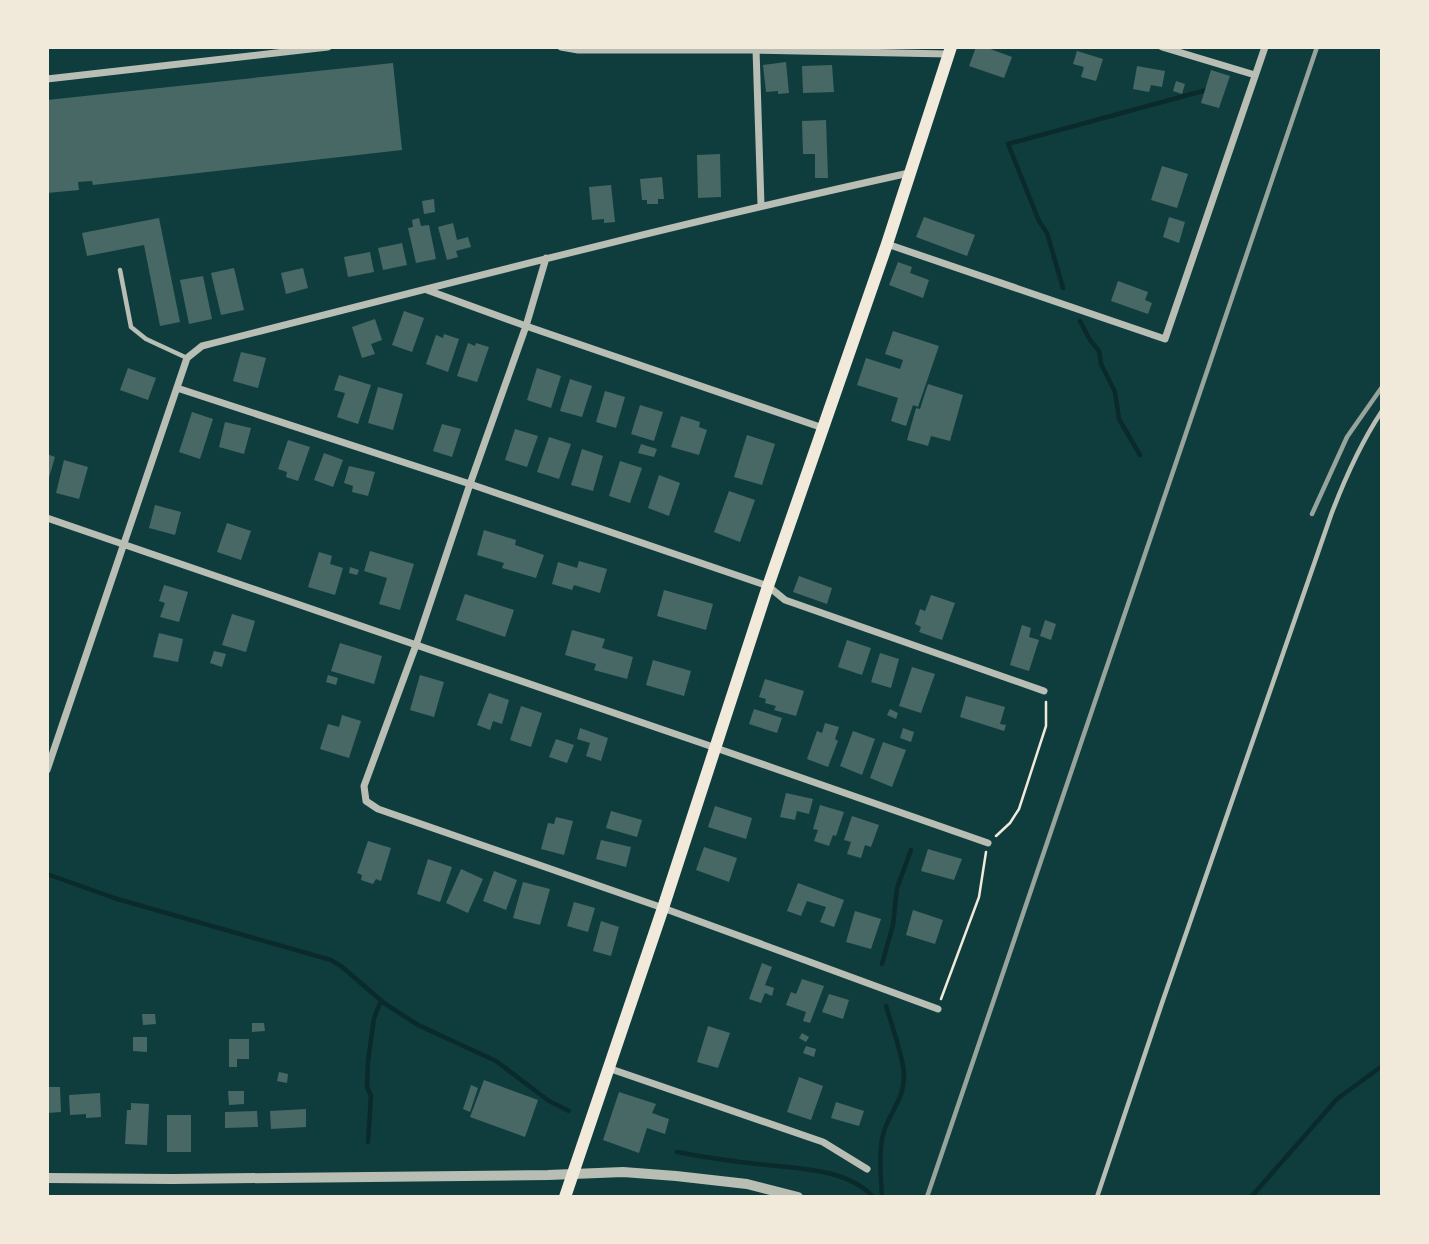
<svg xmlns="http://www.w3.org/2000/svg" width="1429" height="1244" viewBox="0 0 1429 1244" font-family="Barlow,sans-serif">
<rect width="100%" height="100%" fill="#0f3d3e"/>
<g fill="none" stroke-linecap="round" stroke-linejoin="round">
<path stroke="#0a2a2b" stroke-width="4.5" d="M1063,288L1047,233L1039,221L1008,144L1210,89
M1080,321L1090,340L1099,351L1101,364L1115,392L1119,419L1140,455
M47,874L114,898L331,960L341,966L384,1003L418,1025L496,1061L549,1101L569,1111
M882,964L893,925L897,888L911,850
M368,1142L371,1096L367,1087L368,1061L374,1018L381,1001
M677,1152C703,1157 730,1161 757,1164C792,1168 848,1168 873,1197
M882,1197C881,1177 878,1150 884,1131C891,1110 904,1099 904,1075C904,1059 891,1023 886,1006
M1251,1197L1337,1099L1382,1066"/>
</g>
<path fill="#486865" d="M976,47H985L1012,57L1004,78L969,66Z
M1077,51L1103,59L1096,81L1081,77L1084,67L1073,64Z
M786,62L789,93L778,94V91L766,92L763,65Z
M393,63L402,150L93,185L92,181L78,182L79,190L47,193V100Z
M832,65L834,92L803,93L802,66Z
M1137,66L1165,71L1162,87L1151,85L1149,92L1133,89Z
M1211,70L1230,76L1219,108L1201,103Z
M1176,81L1185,84L1182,94L1173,91Z
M826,120L828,178H815V154H803L802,121Z
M720,154L721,197L698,198L697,155Z
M1162,166L1188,174L1177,208L1151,200Z
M662,177L664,199H658V204H647V200H642L640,179Z
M611,185L615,222L604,223V219L592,220L589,187Z
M434,199L435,212L424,214L422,201Z
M924,217L975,235L967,256L916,237Z
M1169,217L1185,222L1179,243L1163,237Z
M159,218L180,322L160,326L144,245L87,256L82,233Z
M419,218L421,226L429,225L436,259L416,263L408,228L413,227L412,220Z
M453,223L457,240L468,237L471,247L456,251L458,257L447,260L438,227Z
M402,243L407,265L383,270L378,248Z
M370,252L374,272L348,277L344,257Z
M898,262L912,267L910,273L929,280L923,298L889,285Z
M234,268L244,310L221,315L211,273Z
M303,268L308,288L286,294L281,273Z
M203,276L212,319L189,324L180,280Z
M1118,281L1148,292L1145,300L1152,303L1148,314L1111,301Z
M404,311L424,318L412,352L392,345Z
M375,319L382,340L371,344L375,354L362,358L352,327Z
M893,331L939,346L918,407L913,405L906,426L891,421L898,398L857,385L866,358L900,369L903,360L885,354Z
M444,334L459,339L448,372L426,364L436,335L443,338Z
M468,343L475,346L476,343L489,347L477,382L457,376Z
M241,352L266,358L258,388L233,381Z
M128,368L156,378L148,400L120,390Z
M537,368L561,376L551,408L527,400Z
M339,375L371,385L358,424L337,417L345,393L334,390Z
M570,379L592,386L582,417L560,411Z
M928,384L963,395L950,441L931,436L928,446L907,440L916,408L920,409Z
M378,387L403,394L393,430L368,423Z
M605,391L625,397L616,428L596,422Z
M640,405L663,412L654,441L631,434Z
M192,412L213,419L200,459L179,452Z
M681,416L700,422L699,427L707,430L699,455L671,447Z
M225,422L251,428L244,454L219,447Z
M442,424L461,429L452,457L433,451Z
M515,429L538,436L527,467L505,460Z
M747,435L775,444L762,485L734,477Z
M549,437L571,444L559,479L537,472Z
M288,440L310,447L298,481L286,477L287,472L278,469Z
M641,444L657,449L654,457L638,453Z
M582,449L603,456L593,491L571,485Z
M324,453L343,460L333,487L314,480Z
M47,454L55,457L48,481H47Z
M64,460L88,467L79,499L56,493Z
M620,461L642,468L630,503L609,496Z
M349,466L375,472L368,496L352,492L353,486L344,483Z
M659,475L680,483L669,516L648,508Z
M729,491L755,500L740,542L714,532Z
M155,505L181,512L175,535L149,528Z
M227,523L251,531L241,560L217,552Z
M484,530L516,540L515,545L544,555L536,578L502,568L504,563L477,555Z
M370,551L414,564L400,610L379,604L387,578L364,571Z
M319,552L332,556L330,564L343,568L335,595L308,587Z
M579,561L607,569L600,593L574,585L572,590L552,584L558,562L577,568Z
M350,567L359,570L357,575L349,573Z
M799,576L832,588L827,604L793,592Z
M164,585L188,592L179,622L160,617L165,603L159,601Z
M664,590L713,604L706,630L657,616Z
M465,594L514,610L505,637L456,620Z
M931,595L955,603L942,640L919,632L921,627L915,624L920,609L925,611Z
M232,614L255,621L246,652L222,645Z
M1045,620L1056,624L1051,640L1040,636Z
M1022,625L1031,628L1029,637L1039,640L1029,671L1010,665Z
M572,630L605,639L602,648L633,657L627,679L594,670L596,664L565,655Z
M159,633L183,639L178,662L153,657Z
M847,640L871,648L862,675L838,667Z
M340,643L382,656L374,684L331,671Z
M214,651L226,654L222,667L210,663Z
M880,653L899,659L891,688L871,682Z
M653,660L691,671L684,696L646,685Z
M912,667L935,674L921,713L899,706Z
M328,675L338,678L336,685L326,682Z
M420,675L444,682L434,717L410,710Z
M765,679L804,691L796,716L774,710L776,706L765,703L766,699L759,697Z
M489,693L509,700L502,724L493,721L490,730L477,725Z
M966,696L1005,707L1000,724L1006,725L1004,731L960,717Z
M521,706L542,713L531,747L510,740Z
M754,709L782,718L777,733L749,724Z
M890,709L898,713L896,719L887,715Z
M342,715L361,721L349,758L320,749L328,724L339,727Z
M825,723L839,727L835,739L838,741L828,767L807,759L817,731L822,733Z
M580,728L608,738L601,761L586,756L590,743L577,739Z
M903,728L914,732L911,742L900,738Z
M853,731L875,739L862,775L840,766Z
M556,739L574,745L567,763L549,757Z
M883,742L906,750L892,787L870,778Z
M786,793L813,799L809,814L797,811L795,820L780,817Z
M820,805L844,812L836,836L833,835L829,846L814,841L818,830L813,829Z
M715,806L752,818L746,839L708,827Z
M611,811L642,820L637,837L606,828Z
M852,816L879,825L871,847L865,845L861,858L847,854L851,842L844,840Z
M556,817L573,821L564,855L541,849L548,823L554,824Z
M601,840L631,847L626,867L596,859Z
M368,841L391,848L381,881L376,879L373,884L361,880L362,875L357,873Z
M704,847L737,858L729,882L696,870Z
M928,849L962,859L954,880L921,871Z
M428,859L452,867L440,902L417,894Z
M461,869L483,879L468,913L446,903Z
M494,871L517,880L506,910L483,901Z
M523,882L550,889L540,925L513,918Z
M798,883L844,900L834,927L820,922L826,907L807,901L801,916L787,911Z
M574,902L595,908L588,932L567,926Z
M913,910L943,920L935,944L906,935Z
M855,911L881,919L871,949L846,942Z
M601,921L619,927L611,956L593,951Z
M762,963L772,967L765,985L774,988L772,996L765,993L761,1003L749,999Z
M802,979L824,986L810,1023L803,1021L806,1012L786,1005L791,992L796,994Z
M829,994L849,1000L843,1019L822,1012Z
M142,1014H155L156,1024L143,1025Z
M252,1023H264L265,1031L252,1032Z
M708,1026L730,1033L718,1068L697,1062Z
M802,1033L809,1037L806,1042L799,1038Z
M133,1037H147V1052L133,1051Z
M229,1039H249V1059H237V1067H229Z
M806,1046L816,1049L814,1057L803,1053Z
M279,1072L288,1074L287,1083L277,1081Z
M799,1077L823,1086L811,1120L787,1112Z
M484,1080L538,1100L525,1137L470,1117Z
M471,1085L478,1088L470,1112L463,1109Z
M47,1087H60L61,1112L47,1113Z
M228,1091H244V1104L229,1105Z
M619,1092L656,1104L652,1113L669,1119L665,1134L647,1128L639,1153L603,1140Z
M100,1093L101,1117L86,1118V1114L70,1115L69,1095Z
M836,1102L864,1111L859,1126L831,1118Z
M131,1103L149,1104L147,1145L125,1144L127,1110H131Z
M306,1109V1127L271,1129L270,1111Z
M257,1111L258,1127L225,1128V1112Z
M167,1115H191V1152H167Z"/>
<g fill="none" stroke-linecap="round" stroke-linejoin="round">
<path stroke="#f1e9da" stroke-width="2.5" d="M996,836L1010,823L1019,809L1046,726V702
M941,999L979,897L986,852"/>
<path stroke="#b8beb3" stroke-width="4.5" d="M120,270L131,327L146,339L187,358
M1097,1197L1162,1003L1331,515C1345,478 1360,444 1382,411"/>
<path stroke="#b8beb3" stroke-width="7" d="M561,47L578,50H756L948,54
M1162,47L1255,75
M756,49L761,205
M47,79L328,47
M887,244L1165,339L1265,47
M546,258L526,326L470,484L416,645L364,786L366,801L378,809L663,908L938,1009
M427,290L526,326L823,428
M177,388L470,484L768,586L785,600L1044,691
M47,518L716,748L988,843
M47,770L187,358L202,346C438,286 672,225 909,173
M608,1068L823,1142L867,1169"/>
<path stroke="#b8beb3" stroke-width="10" d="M47,1178L173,1179L548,1175L623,1172L676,1176L747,1184L798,1197"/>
<path stroke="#f1e9da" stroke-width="12" d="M565,1197L663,908L768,586L887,244L951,47"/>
<path stroke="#97a49c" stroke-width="4.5" d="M1312,514L1347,437L1382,387
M927,1197L1317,47"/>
</g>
<rect width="1429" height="1244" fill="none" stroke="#f1e9da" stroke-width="98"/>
</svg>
